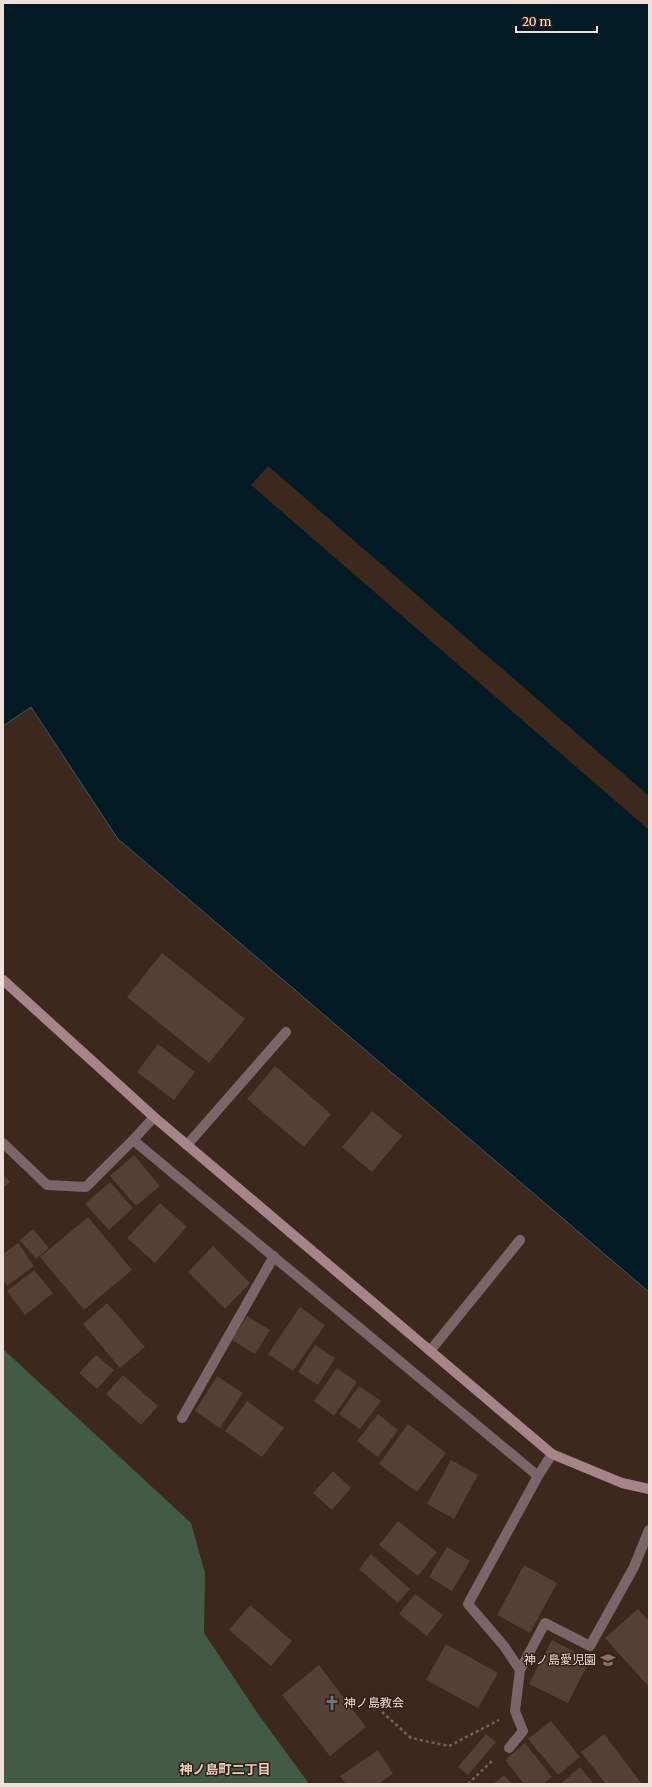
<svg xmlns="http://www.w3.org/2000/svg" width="652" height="1787" viewBox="0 0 652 1787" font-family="Merriweather,'Noto Sans JP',serif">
<rect width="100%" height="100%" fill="#3d281d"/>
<path fill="#415b47" d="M3,1349L191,1523L205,1573L204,1633L256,1711L309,1784H3Z"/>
<path fill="#021a23" stroke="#49555a" d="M3,3H649V1292L118,839L31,707L3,726Z"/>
<path fill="#3d281d" d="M268,466L649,796V830L251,485Z"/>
<path fill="#563f34" d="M162,953L245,1019L209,1063L127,997Z
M158,1044L195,1072L174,1100L137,1072Z
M275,1066L331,1114L304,1147L247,1099Z
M372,1111L402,1136L372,1172L342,1147Z
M134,1155L160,1186L136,1206L110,1176Z
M3,1174L10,1182L3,1188Z
M110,1182L133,1208L109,1230L85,1204Z
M160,1203L187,1227L155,1263L127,1238Z
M88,1217L132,1270L84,1310L40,1257Z
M33,1229L49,1248L36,1259L20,1240Z
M18,1243L34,1266L7,1286L3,1280V1254Z
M213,1246L250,1283L225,1309L188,1272Z
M34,1270L53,1293L25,1315L7,1291Z
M107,1303L145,1347L120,1368L83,1324Z
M300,1307L325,1325L293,1371L268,1354Z
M247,1316L270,1330L255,1354L232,1340Z
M315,1345L335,1358L318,1385L298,1372Z
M96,1355L114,1370L97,1389L79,1373Z
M337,1368L357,1382L334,1416L314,1401Z
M123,1375L158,1406L141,1425L106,1394Z
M217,1376L243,1393L220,1428L195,1411Z
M359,1386L381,1401L360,1429L339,1414Z
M247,1401L284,1428L262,1457L225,1431Z
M378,1414L398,1430L378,1457L357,1441Z
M408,1424L446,1453L417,1492L379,1464Z
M451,1460L478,1475L454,1519L427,1504Z
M333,1471L351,1488L332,1510L313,1493Z
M398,1521L437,1552L418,1576L379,1545Z
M447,1547L470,1561L452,1591L429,1577Z
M371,1554L410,1589L398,1603L359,1569Z
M524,1565L557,1583L530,1633L497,1615Z
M415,1594L443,1615L427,1636L399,1614Z
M250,1605L292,1641L271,1666L229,1630Z
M638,1609L649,1621V1687L605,1638Z
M552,1640L590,1660L568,1703L529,1684Z
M446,1644L498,1673L478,1708L426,1680Z
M319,1665L366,1727L330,1756L282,1695Z
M551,1721L580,1757L558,1775L528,1739Z
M486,1734L496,1742L468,1775L458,1767Z
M604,1734L642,1784H606L581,1752Z
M525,1743L552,1777L543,1784H524L505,1760Z
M378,1750L393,1774L378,1784H346L340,1776Z
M580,1767L594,1784H560Z
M504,1775L512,1784H493Z"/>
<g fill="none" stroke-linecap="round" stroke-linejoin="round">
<path stroke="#756258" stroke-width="2.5" stroke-dasharray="3 3" stroke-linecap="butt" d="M382,1712L411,1738L449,1746L499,1720
M468,1784L494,1759"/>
<path stroke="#7a6669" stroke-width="10" d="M133,1140L154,1117
M3,1143L47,1185L86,1187L133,1140L538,1476L468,1604L504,1646L520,1670L515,1711L523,1731L509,1748
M187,1145L286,1032
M430,1351L520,1240
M182,1418L274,1256
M538,1476L552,1454
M520,1670L545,1623L590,1646L634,1567L649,1530"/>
<path stroke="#a5858a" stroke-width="10" d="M3,980L154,1117L552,1454L622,1483L649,1489"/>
</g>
<defs>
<g id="school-bare" transform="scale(1.2)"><path d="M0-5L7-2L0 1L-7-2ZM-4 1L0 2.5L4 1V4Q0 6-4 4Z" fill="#8d6e63" stroke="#321e13" stroke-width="2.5" paint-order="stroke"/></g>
<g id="church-bare" transform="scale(1.2)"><path d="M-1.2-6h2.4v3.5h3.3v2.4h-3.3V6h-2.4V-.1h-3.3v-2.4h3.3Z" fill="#6b7280" stroke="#321e13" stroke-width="2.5" paint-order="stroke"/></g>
</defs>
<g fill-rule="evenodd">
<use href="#school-bare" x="608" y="1660"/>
<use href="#church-bare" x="332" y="1703"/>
</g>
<g text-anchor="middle" stroke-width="3" stroke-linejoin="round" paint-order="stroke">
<g font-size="12" fill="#eee0d9" stroke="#321e13" text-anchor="end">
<text x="596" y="1664">神ノ島愛児園</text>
<text x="344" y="1707" text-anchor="start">神ノ島教会</text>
</g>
<g font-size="13" font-weight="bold" fill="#eacec0" stroke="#321e13">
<text x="225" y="1774">神ノ島町二丁目</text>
</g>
</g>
<rect width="652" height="1787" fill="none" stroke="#eee0d9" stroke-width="8"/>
<path d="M516 26v6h81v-6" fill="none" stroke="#eee0d9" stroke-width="2"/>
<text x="522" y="26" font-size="12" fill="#eee0d9" stroke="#321e13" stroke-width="3" paint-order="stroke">20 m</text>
</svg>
